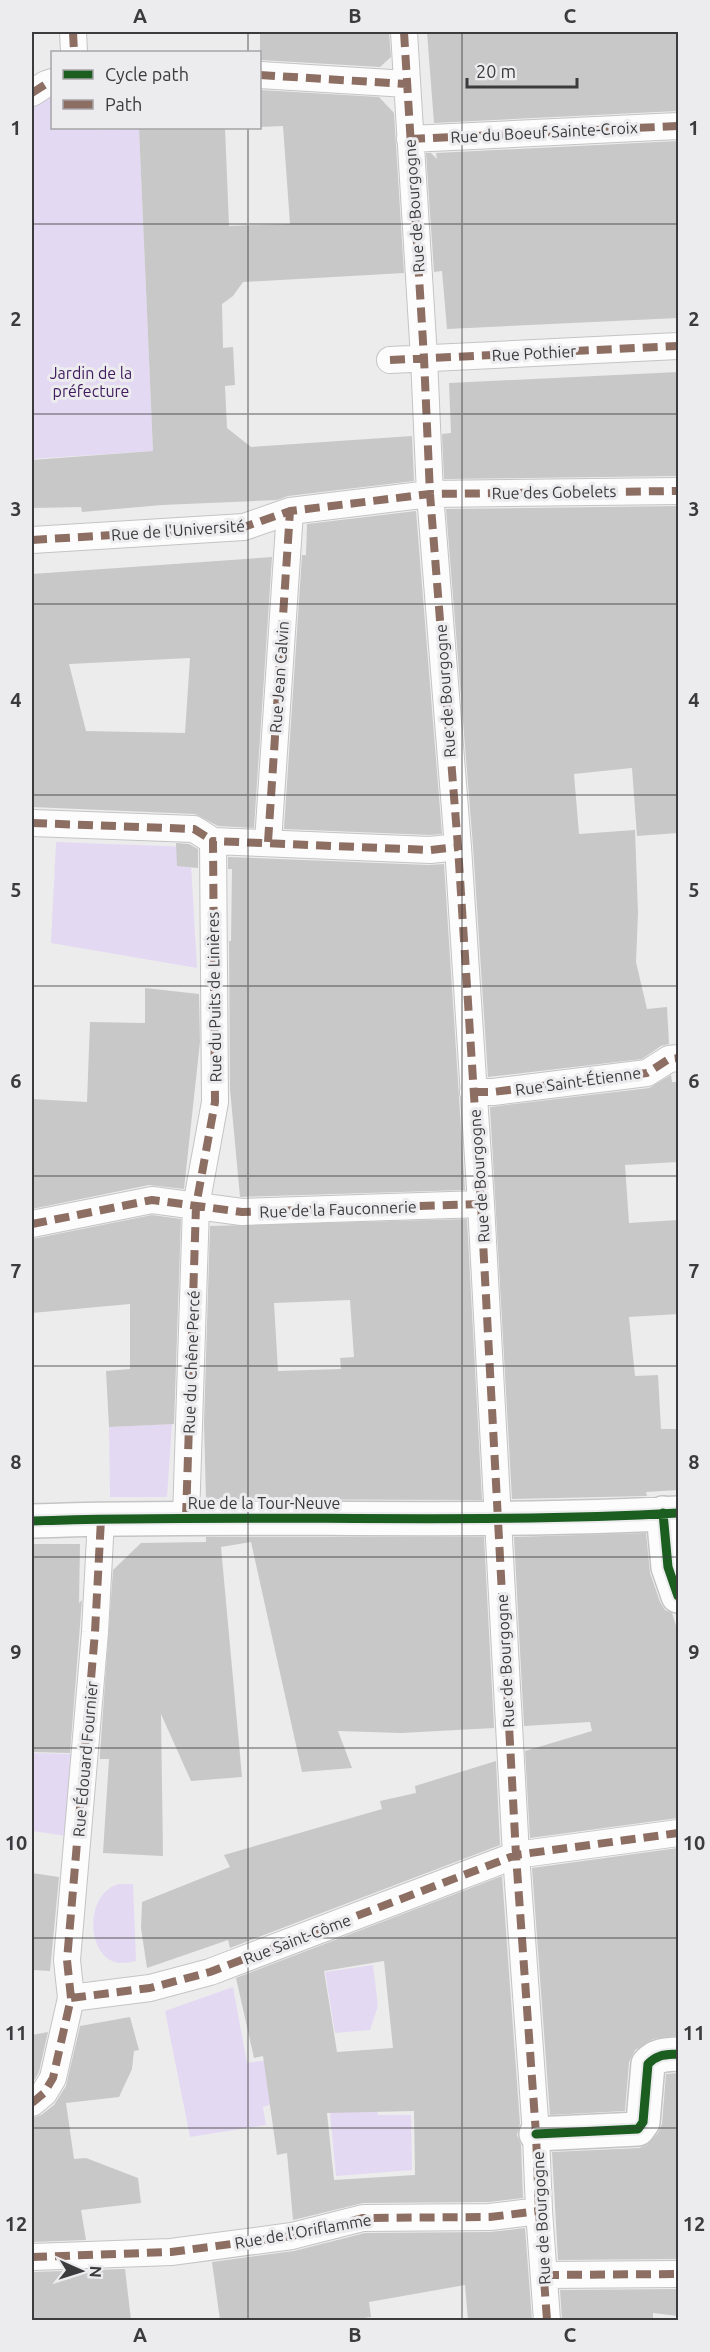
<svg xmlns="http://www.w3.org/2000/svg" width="710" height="2352" viewBox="0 0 710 2352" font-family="Ubuntu,sans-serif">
<rect width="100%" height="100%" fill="#ececed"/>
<path fill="#e4d9f2" d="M52,93V128H96V130L139,128L153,451L32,459V103Z
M56,842L190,847L197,968L51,943Z
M172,1424L167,1497H110L109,1427Z
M32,1753L73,1754L67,1836L32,1831Z
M119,1884H133L136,1961C131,1962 126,1963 121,1963C86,1962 83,1893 119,1884Z
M373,1965L378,2006L370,2030L335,2033L325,1972Z
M233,1987L247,2063L296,2056L308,2093L263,2107L266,2125L190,2137L165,2011Z
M375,2080L378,2115H411L412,2170L336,2176L327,2083Z"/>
<path fill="#c8c8c8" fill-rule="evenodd" d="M260,32H389L391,57L380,67L260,60Z
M427,32H678V111L434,123Z
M260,90L379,97L394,113L404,273L243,282L233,296L222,304L223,348L233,347L235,385L225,386L227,428L251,447L412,436L414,481L288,496L277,500L162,505L82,512L81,507L32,508V460L153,451L139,128H225L229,226L290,224L283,126L260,127Z
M678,141V318L447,329L442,271L434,272L426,153H431L437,159L436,153Z
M678,372V476L444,479L442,434L451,433L449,383Z
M678,506V833L637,836L632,768L574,774L579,834L635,830L638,913L636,962L647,1009L667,1007L669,1044L661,1046L642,1059L488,1077L473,846L446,509Z
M416,511L442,834L430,835L284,829L302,555H306L307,524Z
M272,557L254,828L218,826L195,814L32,807V574ZM190,658L185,733L86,731L69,664Z
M176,843L189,844L198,849V868L177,866Z
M228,857L429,865L444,864L465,1190L240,1197L230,1089L229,941H231L232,869H228Z
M145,988L199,994L200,1042L184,1189L149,1185L32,1209V1099L87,1102L90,1022L145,1023Z
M671,1075L672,1082H678V1162L625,1165L629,1223L678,1220V1314L629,1317L635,1376L658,1375L661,1429H678V1490L646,1492L647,1496L512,1499L490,1107L649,1088Z
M152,1215L181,1219L174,1424L109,1427L106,1371L130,1369V1304L32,1313V1239Z
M467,1219L482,1500L206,1499L204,1423L210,1226ZM350,1300L354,1357L340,1358L341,1369L278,1371L274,1303Z
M646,1533L650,1573L660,1602L665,1610L672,1613L678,1632V1818L530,1838L525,1751L592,1731L590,1722L524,1726L514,1537Z
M206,1537H484L494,1728L401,1733L338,1731L352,1768L302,1772L251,1542L221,1547L242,1777L191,1781L161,1714L163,1856L103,1853L109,1759H100V1754L113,1570L141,1543L206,1542Z
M32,1544H80L79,1603L82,1600L70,1753L32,1752Z
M496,1761L500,1845L230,1948L228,1940L147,1968L141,1928L142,1902L230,1867L224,1855L382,1809L380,1801L416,1793L415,1786Z
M678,1848V2036L653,2039L635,2050L629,2062L625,2111L550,2115L532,1868Z
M32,1873L59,1877L50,1971L32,1970Z
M502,1876L520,2124L517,2135L521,2145L523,2198L489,2202L363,2203L293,2220L287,2153L277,2155L263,2056L254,2058L236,1978ZM384,1961L393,2048L337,2052L324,1971ZM414,2111L415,2175L334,2180L327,2113Z
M130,2017L139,2050L134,2051L132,2069L119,2097L66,2103L74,2159L86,2158L138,2178L141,2203L81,2210L86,2240L32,2242V2118L41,2115L54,2105L66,2086L80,2026Z
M48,2032L39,2072L32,2084V2035Z
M678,2073V2259L558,2260L552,2152L639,2148L647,2145L658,2133L662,2124L666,2074Z
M525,2228L532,2320H468L465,2285L369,2302L371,2317L351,2320H220L212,2262L294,2251L365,2233L490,2232Z
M125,2269L131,2320H32V2272Z
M678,2289V2316L653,2313V2320H562L560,2290Z"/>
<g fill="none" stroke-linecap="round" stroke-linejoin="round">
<g stroke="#c4c4c5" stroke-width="28">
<path id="pedestrian" d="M73,32L74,52
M404,32L424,358L430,494L458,847L481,1204L516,1855L536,2134L539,2211L547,2320
M260,75L407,84
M32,93L46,84L52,82
M410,139L678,126
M390,360L678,346
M32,540L244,527L290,511L430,494L678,491
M32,823L194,829L213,841
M268,842L290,511
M473,1092H493L647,1073L669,1059L678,1058
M32,1224L152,1200L242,1212L481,1204
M186,1518L196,1206L215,1102L213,841L430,850L458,847
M71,1998L150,1988L210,1972L516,1855L678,1833
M32,2103L44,2093L53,2078L71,1998L67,1960L95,1632L101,1519
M32,2257L171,2252L292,2236L363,2218L490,2217L539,2211
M544,2275L678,2274"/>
</g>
<g stroke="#c4c4c5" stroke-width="36">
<path id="minor" d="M663,1513L668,1567L678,1596
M32,1521C247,1513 463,1525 678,1513
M536,2134L638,2129L643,2122L648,2064C657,2054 666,2055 678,2054"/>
</g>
<use href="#pedestrian" stroke="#fcfcfc" stroke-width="26"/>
<use href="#minor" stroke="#fcfcfc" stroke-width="33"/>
<path stroke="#8d6e63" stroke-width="8" stroke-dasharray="15 8" stroke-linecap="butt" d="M73,32L74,52
M404,32L424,358L430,494L458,847L481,1204L516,1855L536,2134L539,2211L547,2320
M260,75L407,84
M32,93L46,84L52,82
M410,139L678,126
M390,360L678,346
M32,540L244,527L290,511L430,494L678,491
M32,823L194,829L213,841
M268,842L290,511
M473,1092H493L647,1073L669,1059L678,1058
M32,1224L152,1200L242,1212L481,1204
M186,1518L196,1206L215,1102L213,841L430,850L458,847
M71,1998L150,1988L210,1972L516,1855L678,1833
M32,2103L44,2093L53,2078L71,1998L67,1960L95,1632L101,1519
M32,2257L171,2252L292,2236L363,2218L490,2217L539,2211
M544,2275L678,2274"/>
<g stroke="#ecebee" stroke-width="13">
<path id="cycleway" d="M663,1513L668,1567L678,1596
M32,1521C247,1513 463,1525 678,1513
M536,2134L638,2129L643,2122L648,2064C657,2054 666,2055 678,2054"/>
</g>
<use href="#cycleway" stroke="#1b5e20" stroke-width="9"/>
</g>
<path fill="none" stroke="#3b3a3c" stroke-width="1.5" stroke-opacity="0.55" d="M248,32V52M462,32V2320M248,128V2320M32,224H678M32,414H678M32,604H678M32,795H678M32,986H678M32,1176H678M32,1366H678M32,1557H678M32,1748H678M32,1938H678M32,2128H678"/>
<g text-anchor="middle" stroke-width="6" stroke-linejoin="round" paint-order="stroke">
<g font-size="16" fill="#3b3a3c" stroke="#ecebee">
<text transform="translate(544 132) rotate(-3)" y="6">Rue du Boeuf Sainte-Croix</text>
<text transform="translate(414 206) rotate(-94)" y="6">Rue de Bourgogne</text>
<text transform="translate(534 353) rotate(-3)" y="6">Rue Pothier</text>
<text transform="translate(554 492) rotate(-1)" y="6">Rue des Gobelets</text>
<text transform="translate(178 530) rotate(-4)" y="6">Rue de l'Université</text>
<text transform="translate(279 677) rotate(-86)" y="6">Rue Jean Calvin</text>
<text transform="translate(445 691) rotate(-94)" y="6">Rue de Bourgogne</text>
<text transform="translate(214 997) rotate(-91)" y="6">Rue du Puits de Linières</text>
<text transform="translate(578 1081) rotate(-8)" y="6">Rue Saint-Étienne</text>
<text transform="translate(479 1176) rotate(-94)" y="6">Rue de Bourgogne</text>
<text transform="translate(338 1209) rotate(-2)" y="6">Rue de la Fauconnerie</text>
<text transform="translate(191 1362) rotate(-88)" y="6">Rue du Chêne Percé</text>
<text x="264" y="1509">Rue de la Tour-Neuve</text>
<text transform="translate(505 1661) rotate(-93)" y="6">Rue de Bourgogne</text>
<text transform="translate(85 1759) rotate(-85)" y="6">Rue Édouard Fournier</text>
<text transform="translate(297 1939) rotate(-21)" y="6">Rue Saint-Côme</text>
<text transform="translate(541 2218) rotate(-93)" y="6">Rue de Bourgogne</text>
<text transform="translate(303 2231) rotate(-10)" y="6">Rue de l'Oriflamme</text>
</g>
<g font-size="16" fill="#401c5f" stroke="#ecebee">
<text x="91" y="379">Jardin de la<tspan x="91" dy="18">préfecture</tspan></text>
</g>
</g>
<rect width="710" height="2352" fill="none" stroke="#ecebee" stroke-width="66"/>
<rect x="51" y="51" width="210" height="78" fill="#ecebee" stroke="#a5a4a7" stroke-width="1.5"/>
<rect x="63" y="70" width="30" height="9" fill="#1b5e20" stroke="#a5a4a7" stroke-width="1.5"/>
<text x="105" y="81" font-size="18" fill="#3b3a3c">Cycle path</text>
<rect x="63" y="100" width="30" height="9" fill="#8d6e63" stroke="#a5a4a7" stroke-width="1.5"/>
<text x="105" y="111" font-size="18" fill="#3b3a3c">Path</text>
<g transform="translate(81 2271) rotate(93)" stroke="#ecebee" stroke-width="4.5" paint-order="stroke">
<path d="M0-4.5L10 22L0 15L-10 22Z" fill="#3b3a3c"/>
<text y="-9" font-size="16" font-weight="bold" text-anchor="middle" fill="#3b3a3c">N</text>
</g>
<path d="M467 78v9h110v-9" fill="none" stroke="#3b3a3c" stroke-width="3"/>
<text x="476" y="78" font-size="18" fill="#3b3a3c" stroke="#ecebee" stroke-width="4.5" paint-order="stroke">20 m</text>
<rect x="33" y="33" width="644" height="2286" fill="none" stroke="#3b3a3c" stroke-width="2"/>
<g font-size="20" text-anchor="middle" font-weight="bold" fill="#3b3a3c">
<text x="140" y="23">A</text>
<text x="355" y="23">B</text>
<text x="570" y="23">C</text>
<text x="16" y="135">1</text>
<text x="694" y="135">1</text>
<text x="16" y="326">2</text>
<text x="694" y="326">2</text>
<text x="16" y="516">3</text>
<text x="694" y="516">3</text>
<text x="16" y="707">4</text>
<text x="694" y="707">4</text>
<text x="16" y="897">5</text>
<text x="694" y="897">5</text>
<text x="16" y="1088">6</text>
<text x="694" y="1088">6</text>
<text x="16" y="1278">7</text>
<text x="694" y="1278">7</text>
<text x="16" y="1469">8</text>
<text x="694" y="1469">8</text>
<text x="16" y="1659">9</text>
<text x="694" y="1659">9</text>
<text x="16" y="1850">10</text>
<text x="694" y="1850">10</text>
<text x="16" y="2040">11</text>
<text x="694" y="2040">11</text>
<text x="16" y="2231">12</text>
<text x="694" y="2231">12</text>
<text x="140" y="2342">A</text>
<text x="355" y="2342">B</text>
<text x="570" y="2342">C</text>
</g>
</svg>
